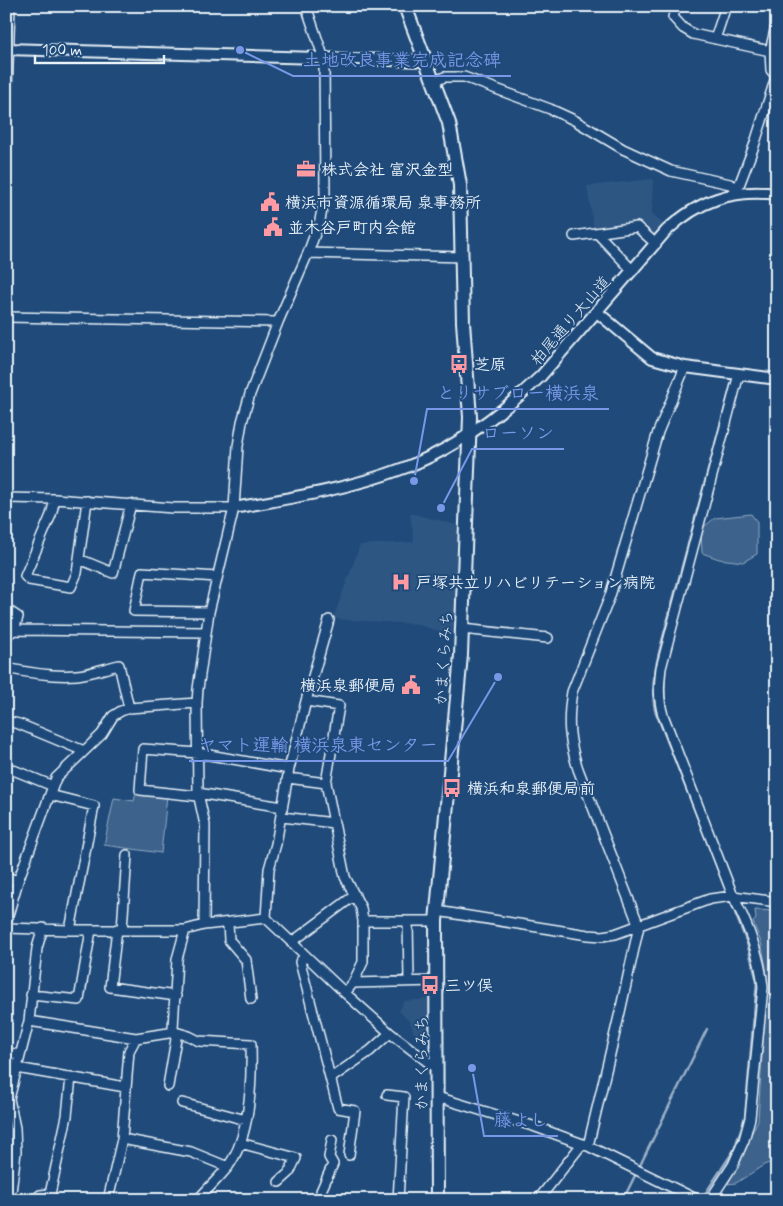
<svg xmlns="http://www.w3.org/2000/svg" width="783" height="1206" viewBox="0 0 783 1206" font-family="Mynerve,'Klee One',sans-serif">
<rect width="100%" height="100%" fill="#1f4a7a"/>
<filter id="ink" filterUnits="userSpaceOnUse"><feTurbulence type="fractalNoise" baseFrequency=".02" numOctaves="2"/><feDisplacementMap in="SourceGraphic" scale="10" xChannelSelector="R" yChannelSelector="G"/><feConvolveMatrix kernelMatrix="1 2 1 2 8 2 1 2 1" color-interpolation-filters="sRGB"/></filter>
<g filter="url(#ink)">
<path fill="#2e5683" d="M653,179L652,213L664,225L653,236L640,224L594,230L587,186Z
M410,513L457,525L456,636L415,624L333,619L360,545L414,542Z
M431,999V1036H415L410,1022L399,1011L404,1001Z"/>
<path fill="#3c628c" stroke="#92aac2" d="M751,514L757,522V554L743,562L719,559L702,553L701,529L715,518Z
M136,793L167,796L161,853L104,845L114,798L134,801Z
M755,910L777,911V1160L764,1165L736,1183L728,1184L758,1120L766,994V967L761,942L753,922L756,919Z"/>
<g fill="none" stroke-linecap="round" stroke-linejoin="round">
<path stroke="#9ab0c7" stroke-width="2.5" d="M623,1200L707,1029
M701,1200L734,1150L745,1117L757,981L747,943L655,710C650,686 656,665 662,641L732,381"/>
<g stroke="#e8f1f8" stroke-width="12">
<path id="minor" d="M676,6L673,17L683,28L693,34L770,51L771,70L777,77
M715,39L726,6
M770,51L777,22
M434,82L444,77H464L550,109L574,120L623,149L671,171L730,184L738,188
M6,125L10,6
M739,193L738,188L754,146L776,77
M597,233L633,271
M574,236L637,227L656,244
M308,253L463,257
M6,317L278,322
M6,498L55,499L173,508H234
M55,499L51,515L25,576L29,580L71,587L77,573L87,501
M79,559L113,573L131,504
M6,609L18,617L14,630L6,636
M209,612L134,611L142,572L217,577
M462,629L548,638
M14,630L206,632
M6,668C29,673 53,677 77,675C90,674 105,668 119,665L129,708
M306,701L339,706L326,783L345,877L361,908L363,921V962L353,983L345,993
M6,721L19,724L84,751
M6,767L53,786
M288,778L326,783
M198,793L282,807
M50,795L94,806L70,930
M198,796L140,790L143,749L198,753L289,769
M282,817L334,823
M6,877L18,881
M437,911L588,935L602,936L615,934L710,899L733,896L777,902
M266,918L269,869L276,844L289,769L306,701L329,620
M266,918L345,993L390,1033L437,1069
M363,921H436
M408,921L409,981
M6,922L18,881L56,778L102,734L113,716L121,711L129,708L197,703
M228,923L229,940L246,960L251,999
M204,925L205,825L198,793L197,703L198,689L209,612L234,508L238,446L242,422L250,394L278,322L308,253L320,220L325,195L324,59L306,6
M6,928L70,930H185L204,925L266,918
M117,929L110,987L176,996
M122,930L127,855
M292,942L355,895
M305,956L300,962L338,1108L355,1111L349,1155
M353,983L437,981
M31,995L79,1000L91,930
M29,1021L136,1038L175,1032L189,1036L199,1041L251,1044C252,1081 251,1137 227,1168C218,1179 207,1189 198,1200
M6,1052L19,1055
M17,1068L125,1087
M331,1078L370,1051L390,1033
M168,1086L176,1039L173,1028L177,959L185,930
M387,1095L404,1097L398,1200
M437,1097L536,1127L588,1146L698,1200
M182,1103L246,1120
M122,1139L191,1152L228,1167
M240,1143L296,1158L289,1173L279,1182
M588,1146L620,1012L639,926L578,769C569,741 567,722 572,692L610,596L658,432L685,367
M10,1200L16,1152L15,1128L9,1099L29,1021L37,948L43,928
M35,1200L40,1195L50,1194L67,1116L71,1077
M108,1200L122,1139L129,1051L136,1038
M322,1200L321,1191L333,1164L329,1157L332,1140
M538,1200L582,1144
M710,1200L733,1165L744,1140L750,1118L763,987C760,955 748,925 733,896L663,715C658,699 659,684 661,668L739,374"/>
</g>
<g stroke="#e8f1f8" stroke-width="14">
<path id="tertiary" d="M6,49L425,61
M597,312L652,358L685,367L777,379
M234,508C291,498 349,489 404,468C455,449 502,413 541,376L666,231C699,200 732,189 777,194"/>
</g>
<g stroke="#e8f1f8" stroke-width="16">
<path id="secondary" d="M405,6L449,123L460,185L463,322L470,417L461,655L436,921L437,1200"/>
</g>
<use href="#minor" stroke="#1f4a7a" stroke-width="9"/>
<use href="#tertiary" stroke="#1f4a7a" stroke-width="10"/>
<use href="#secondary" stroke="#1f4a7a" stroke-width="12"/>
</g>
</g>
<defs>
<g id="office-bare" transform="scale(1.5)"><path d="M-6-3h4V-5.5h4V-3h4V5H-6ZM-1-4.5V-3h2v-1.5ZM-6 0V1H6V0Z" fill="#ff9aa2" stroke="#1f4a7a" stroke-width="2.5" paint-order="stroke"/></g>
<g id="civic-bare" transform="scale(1.5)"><path d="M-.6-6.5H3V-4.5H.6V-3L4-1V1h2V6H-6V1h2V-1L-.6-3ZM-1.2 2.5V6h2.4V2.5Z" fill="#ff9aa2" stroke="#1f4a7a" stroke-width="2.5" paint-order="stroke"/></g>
<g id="bus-bare" transform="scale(1.5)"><path d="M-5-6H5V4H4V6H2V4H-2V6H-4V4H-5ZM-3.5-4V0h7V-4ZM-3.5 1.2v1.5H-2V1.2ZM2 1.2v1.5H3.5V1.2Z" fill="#ff9aa2" stroke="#1f4a7a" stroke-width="2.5" paint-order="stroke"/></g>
<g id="hospital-bare" transform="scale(1.5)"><path d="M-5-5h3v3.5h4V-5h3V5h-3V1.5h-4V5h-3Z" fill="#ff9aa2" stroke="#1f4a7a" stroke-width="2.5" paint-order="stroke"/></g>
</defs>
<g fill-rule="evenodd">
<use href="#office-bare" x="306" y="169"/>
<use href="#civic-bare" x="270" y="202"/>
<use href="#civic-bare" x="273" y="227"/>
<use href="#bus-bare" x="459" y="364"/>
<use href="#hospital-bare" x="401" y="582"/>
<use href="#civic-bare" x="411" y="685"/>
<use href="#bus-bare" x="452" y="788"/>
<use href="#bus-bare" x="430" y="985"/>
</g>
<g text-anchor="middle" stroke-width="4" stroke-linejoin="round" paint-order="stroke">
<g font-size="16" font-weight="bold" fill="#e8f1f8" stroke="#1f4a7a" text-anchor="start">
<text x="321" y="175">株式会社 富沢金型</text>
<text x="285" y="208">横浜市資源循環局 泉事務所</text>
<text x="288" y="233">並木谷戸町内会館</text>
<text x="474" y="370">芝原</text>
<text x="416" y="588">戸塚共立リハビリテーション病院</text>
<text x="396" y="691" text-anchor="end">横浜泉郵便局</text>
<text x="467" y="794">横浜和泉郵便局前</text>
<text x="445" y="991">三ツ俣</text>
</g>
<g font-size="16" fill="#e8f1f8" stroke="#1f4a7a">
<text transform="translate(570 320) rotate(-49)" y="6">柏尾通り大山道</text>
<text transform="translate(443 658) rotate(-86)" y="6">かまくらみち</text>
<text transform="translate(421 1063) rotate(-90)" y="6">かまくらみち</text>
</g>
</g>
<path fill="none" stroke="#7897e6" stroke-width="2" d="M240 50L293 76H511M414 481L427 409H609M441 508L472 449H564M498 677L448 761H189M472 1068L484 1136H558"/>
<g fill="#7897e6" stroke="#1f4a7a" stroke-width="2">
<circle cx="240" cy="50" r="5"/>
<circle cx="414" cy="481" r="5"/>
<circle cx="441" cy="508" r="5"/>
<circle cx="498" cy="677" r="5"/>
<circle cx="472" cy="1068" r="5"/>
</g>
<g font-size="18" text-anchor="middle" font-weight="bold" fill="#7897e6" stroke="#1f4a7a" stroke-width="4" stroke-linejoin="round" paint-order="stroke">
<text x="402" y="66">土地改良事業完成記念碑</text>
<text x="518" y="399">とりサブロー横浜泉</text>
<text x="518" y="439">ローソン</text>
<text x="318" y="751">ヤマト運輸 横浜泉東センター</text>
<text x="521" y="1126">藤よし</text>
</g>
<rect width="783" height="1206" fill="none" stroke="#1f4a7a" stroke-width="25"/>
<rect x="12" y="12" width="758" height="1181" fill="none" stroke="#e8f1f8" stroke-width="2" filter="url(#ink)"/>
<path d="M35 55v8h129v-8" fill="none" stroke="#e8f1f8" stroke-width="2.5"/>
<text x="42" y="55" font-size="15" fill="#e8f1f8" stroke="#1f4a7a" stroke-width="4" paint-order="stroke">100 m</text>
</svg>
